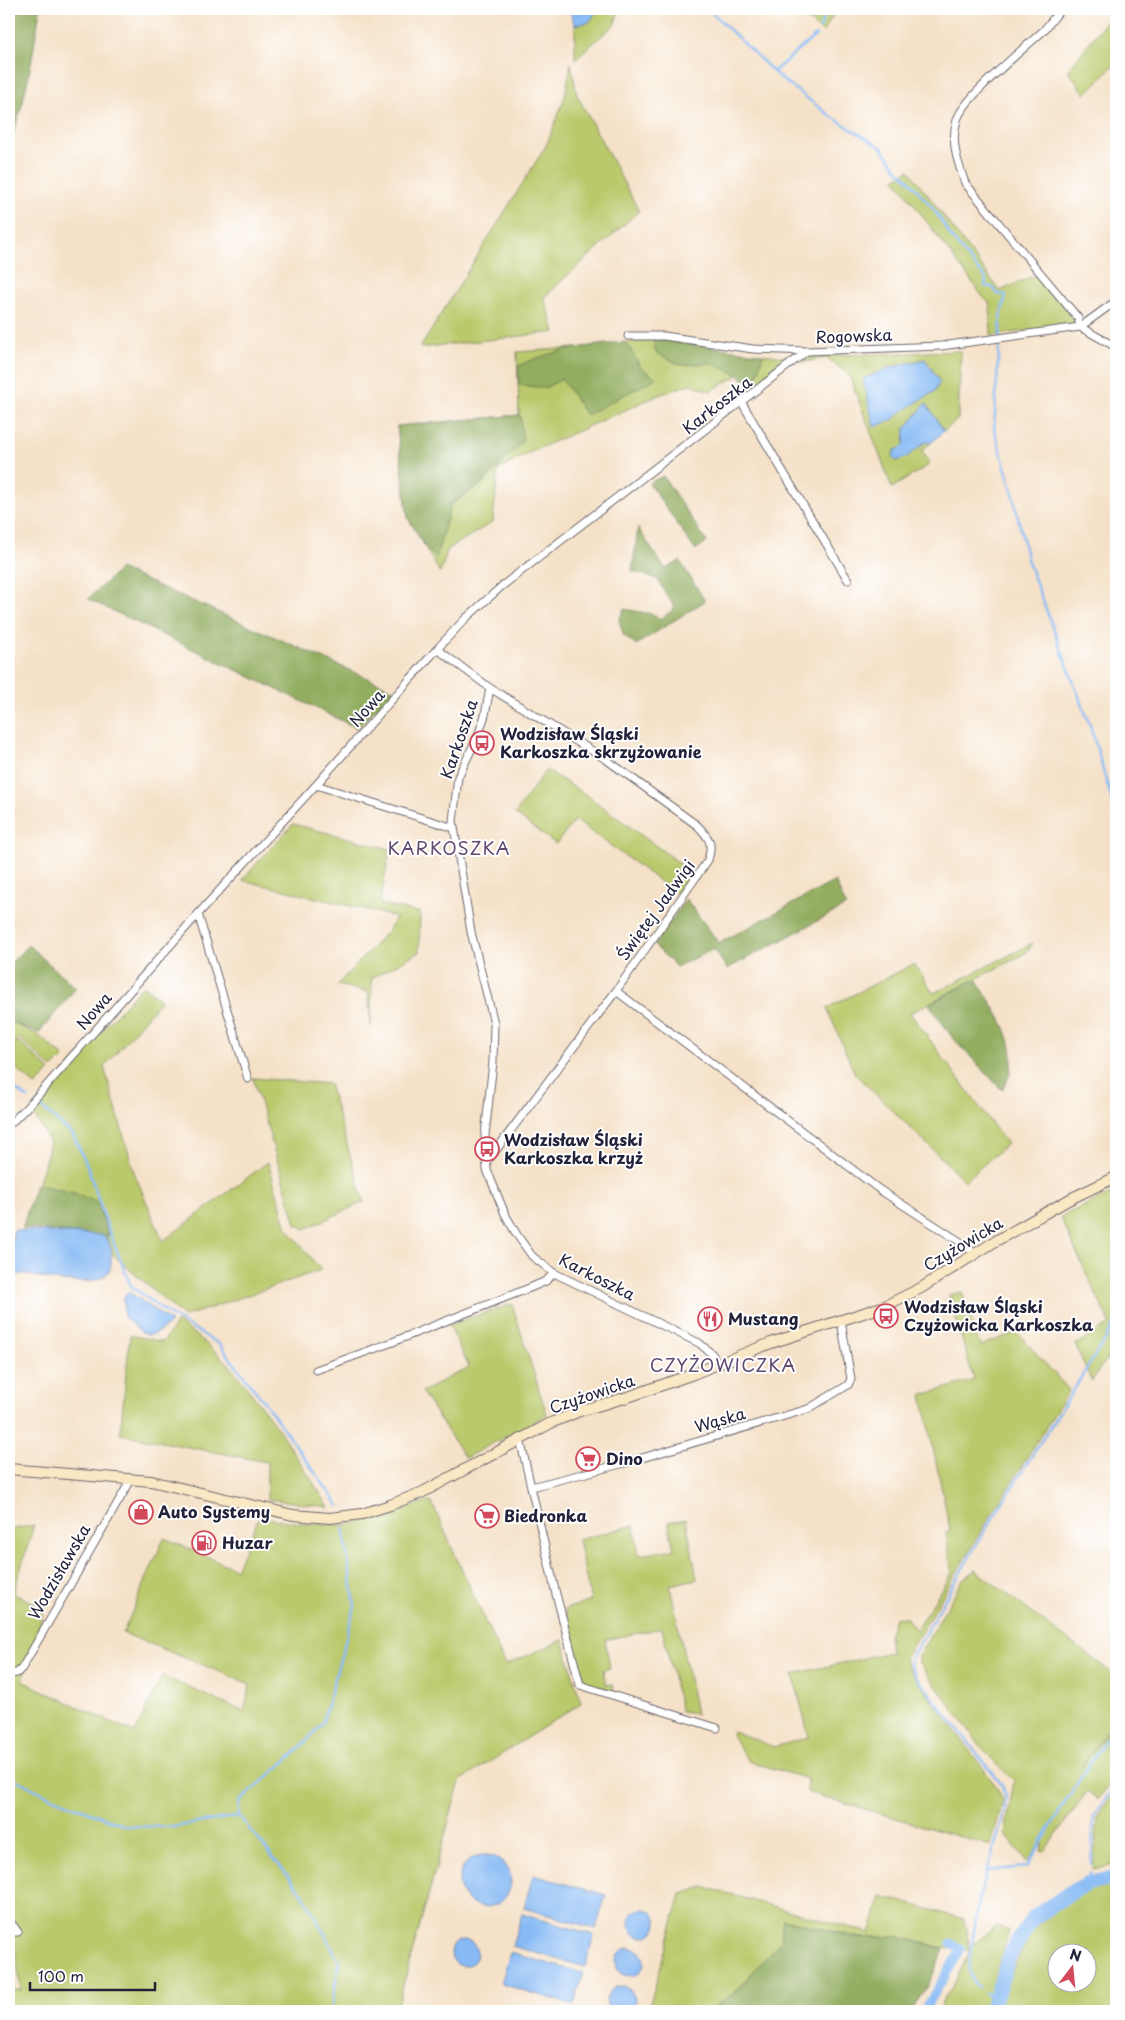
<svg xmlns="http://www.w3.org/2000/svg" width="1125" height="2020" viewBox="0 0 1125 2020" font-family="'Playpen Sans',sans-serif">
<rect width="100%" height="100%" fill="#fff"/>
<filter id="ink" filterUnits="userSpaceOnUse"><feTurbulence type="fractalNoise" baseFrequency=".02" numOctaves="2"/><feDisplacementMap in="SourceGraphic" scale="10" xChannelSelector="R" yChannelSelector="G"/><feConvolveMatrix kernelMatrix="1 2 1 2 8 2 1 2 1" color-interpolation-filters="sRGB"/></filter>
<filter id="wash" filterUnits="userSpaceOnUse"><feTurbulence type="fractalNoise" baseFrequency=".0096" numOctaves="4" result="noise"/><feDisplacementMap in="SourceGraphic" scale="20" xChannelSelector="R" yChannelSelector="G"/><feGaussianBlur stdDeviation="1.12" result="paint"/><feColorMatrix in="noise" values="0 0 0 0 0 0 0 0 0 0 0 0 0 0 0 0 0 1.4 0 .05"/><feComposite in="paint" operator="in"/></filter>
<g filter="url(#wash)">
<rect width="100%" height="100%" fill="#f5e1c7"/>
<path fill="#bac96c" stroke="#6e7654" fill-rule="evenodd" d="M598,9H619L615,24L575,59V25L589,22Z
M796,9H837L823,32L804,18Z
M1116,9V63L1085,94L1068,70Z
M571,63L577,95L639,211L544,297L555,332L420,348L547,144L565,97Z
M909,170L1000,291L1038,274L1074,319L1075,324L991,336L990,304L983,297L895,179Z
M653,339L792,358L754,388L739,375L710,391L690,384L659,395L533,451L498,470L493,522L448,549L440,573L408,518L397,426L519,415L517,352L588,347Z
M961,351L958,419L944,431L926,404L905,429L904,447L894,451L897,460L906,457L925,442L931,443L922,450L930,464L892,488L849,375L827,358L803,362L806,359L815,356ZM925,359L934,392L904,410L889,368Z
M546,770L585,794L693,873L676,893L575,820L556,844L515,814Z
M293,824L390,849L380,904L420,913L419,952L372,978L371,1027L368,992L337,985L388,931L396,917L242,880Z
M1033,943L1026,953L910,1013L1007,1144L965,1181L855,1074L827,1008L914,964L934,993Z
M143,985L161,1000L104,1067L135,1175L163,1241L268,1162L287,1228L321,1270L184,1317L112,1254L95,1202L37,1190L50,1143L31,1109Z
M9,1021L38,1035L64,1057L52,1068L19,1038L9,1050Z
M18,1041L50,1070L36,1086L9,1062V1051Z
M253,1078L329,1084L364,1202L305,1229L296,1224Z
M1116,1191V1365L1106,1359L1092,1381L1075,1345L1110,1324L1060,1217Z
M962,1292L980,1346L1017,1332L1069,1390L980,1533L905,1659L908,1667L996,1786L1003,1800L991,1846L807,1792V1779L748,1761L732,1735L733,1731L774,1747L809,1737L793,1674L891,1652L889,1635L895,1618L906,1617L916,1630L952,1572L946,1534L950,1529L922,1395L974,1380L949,1295Z
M512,1304L547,1415L465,1458L422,1392L469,1367L449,1325Z
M177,1322L196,1335L228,1363L277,1427L329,1507L267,1499V1462L120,1434L130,1335L163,1342Z
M431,1501L505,1665L563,1640L581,1703L460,1781L396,2011H9V1990H21L13,1935L9,1929V1530L34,1525L13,1594L45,1607L22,1681L135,1733L162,1676L244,1712L250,1684L123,1633L164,1538L236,1569L259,1517L307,1524L348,1525Z
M686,1519L697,1579L670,1585L696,1714L681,1712L662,1628L605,1640L610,1668L603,1670L606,1685L613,1684L614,1692L584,1682L565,1609L591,1601L578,1540L634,1525L639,1555L674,1549L668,1522Z
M975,1570L1116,1676V1718L1080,1768L1116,1721V1776L1098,1799L1087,1792L1045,1850L1041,1851L1043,1841L1027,1862L1005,1834L1014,1781L986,1753L919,1663V1655L963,1579Z
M1116,1789V1865L1093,1869L1098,1815Z
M1103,1883H1116V2011H997L1012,1970L1034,1927L1086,1887ZM1058,1952H1088V1982H1058Z
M704,1887L870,1933L881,1896L964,1919L970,1950L973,1944L997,1926L1009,1931L985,2011H937L958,1977L970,1950L939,1947L895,1936L859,1938L783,1919L781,1941L733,1994L708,2011H648L681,1894Z"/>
<path fill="#93ad60" stroke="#5a684e" d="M15,9H40C33,55 26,101 9,145V41Z
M653,339L763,354L754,388L739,375L710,363L681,365L656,353Z
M626,342L641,368L656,378L586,415L562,379L545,388L519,385L518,366C554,349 587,346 626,342Z
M520,415L523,441L482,484L451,504L436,558L426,548L408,518L397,426Z
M663,476L707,542L695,550L649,483Z
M638,528L665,569L680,561L705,601L636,645L624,636L619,621L624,609L652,614L661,619L675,608L657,579L632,571Z
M120,569L395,690L357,728L88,599Z
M835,881L846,906L727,969L714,949L676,967L654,945L686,899L719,943Z
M28,945L76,988L39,1033L9,1021V965Z
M976,979C997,1013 1028,1050 1002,1090L952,1037L929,1004Z
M36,1184L74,1193L97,1202L109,1236L22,1228Z
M783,1919L859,1938L895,1936L944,1949L928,1986L910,2011H708L733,1994L781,1941Z"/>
<path fill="#87baf4" stroke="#546e98" d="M569,9H598L589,22L575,25Z
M925,359L940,382L934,392L904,410L892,420L874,427L863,379L889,368Z
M926,403L944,431L931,443L925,442L907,457L897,461L893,458L894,451L904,446L905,429Z
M14,1230L103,1235C110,1241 113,1250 111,1259C111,1263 111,1268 109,1271C97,1290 45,1279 27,1274C23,1273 20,1275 16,1274C13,1274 11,1272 9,1272V1255Z
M129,1292L170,1321V1324C142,1344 146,1333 124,1317V1296Z
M459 1881a26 26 0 1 1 52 0a26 26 0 1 1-52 0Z
M533,1875L606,1895L596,1929L524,1908Z
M629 1923a14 14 0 1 1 28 0a14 14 0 1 1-28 0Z
M522,1914L594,1935L585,1967L512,1946Z
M451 1953a13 13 0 1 1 26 0a13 13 0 1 1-26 0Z
M616 1962a14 14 0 1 1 28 0a14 14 0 1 1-28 0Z
M510,1953L583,1973L574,2005L501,1984Z
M622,1986C634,1990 639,2000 631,2011H610C602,1999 608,1987 622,1986Z"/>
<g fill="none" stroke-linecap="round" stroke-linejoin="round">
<path stroke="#87baf4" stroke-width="2.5" d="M708,9L779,77L832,117L882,148L898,170L907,178L935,211L954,241L986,279L985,286L992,287L998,294L1006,295L1001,315L994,429L1012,490L1028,562L1091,728L1116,815
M820,28L826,9
M773,72L816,35
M9,1078L17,1091L28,1098
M39,1105L73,1135L87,1165L110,1234L131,1286L167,1313L219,1344L265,1403L339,1506
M9,1776L46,1795L126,1826L173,1827L239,1816
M1091,1864L1094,1815L1116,1784
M986,1871L1027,1867L1067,1799L1104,1742L1116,1728
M1089,1883L1090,1872
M979,1987L974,1983L968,1967L980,1895L1004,1815L1006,1797L1002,1785L915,1675L910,1665L911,1658L982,1535L1116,1322
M985,1993L995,2001
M331,2011L339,1961L303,1894L239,1816V1802L298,1750L322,1724L355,1606L343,1527"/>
<path stroke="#87baf4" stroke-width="9" d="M924,2011L961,1949L951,1943"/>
<path stroke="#87baf4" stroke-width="15" d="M991,2011L1009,1956L1033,1918L1071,1892L1089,1883L1116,1878"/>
</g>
</g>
<g filter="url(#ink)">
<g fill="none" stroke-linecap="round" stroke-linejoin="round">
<g stroke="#6c656c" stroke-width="9">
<path id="street" d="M1061,9C1055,16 1050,23 1044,30C1024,49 964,97 957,120C950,142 958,163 965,183L1078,318L1080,327L1116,347
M628,336H664L753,349L807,351L941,346L1080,327L1116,301
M742,403L848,580
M490,688L607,760L698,826C710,839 713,843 708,860L616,991
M316,785L454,828
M198,914L248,1079
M9,1125L32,1102L198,914L316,785L437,649
M486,1160L490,1158L616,991L880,1190L965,1245L976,1255
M718,1364L712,1354L699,1343L554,1273L532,1256L517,1235L505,1214L487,1170L485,1135L493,1062L494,1023L471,932L453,821L458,777L478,736L485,715L490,688L437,649L465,619L502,586L807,351
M316,1370L390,1343L532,1287L546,1281L554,1273
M520,1439L531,1487L625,1463L808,1409L848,1385L851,1379L841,1321
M531,1487L555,1590L580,1685L717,1728
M9,1674L17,1673L22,1668L132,1478
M9,1920L18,1932H9"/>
</g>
<g stroke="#6c656c" stroke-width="12">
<path id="secondary" d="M9,1469L151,1481L293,1515L330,1518L362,1514L390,1505L423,1492L551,1423L580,1411L631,1396L693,1374L771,1343L885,1306L921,1288L994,1242L1070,1199L1116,1177"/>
</g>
<use href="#street" stroke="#fff" stroke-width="7"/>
<use href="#secondary" stroke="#fae7c3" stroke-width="10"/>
</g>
</g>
<defs>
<g id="bus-ring" transform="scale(1.25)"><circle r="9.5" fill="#fff" stroke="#d1495b" stroke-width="1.5"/><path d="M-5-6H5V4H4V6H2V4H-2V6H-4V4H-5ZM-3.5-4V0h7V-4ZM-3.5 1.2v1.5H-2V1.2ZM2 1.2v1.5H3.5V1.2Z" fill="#d1495b"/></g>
<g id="restaurant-ring" transform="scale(1.25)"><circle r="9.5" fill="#fff" stroke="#d1495b" stroke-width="1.5"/><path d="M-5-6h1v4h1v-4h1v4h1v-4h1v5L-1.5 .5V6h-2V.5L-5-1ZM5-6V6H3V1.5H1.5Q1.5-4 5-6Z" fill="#d1495b"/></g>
<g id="supermarket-ring" transform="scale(1.25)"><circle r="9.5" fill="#fff" stroke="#d1495b" stroke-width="1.5"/><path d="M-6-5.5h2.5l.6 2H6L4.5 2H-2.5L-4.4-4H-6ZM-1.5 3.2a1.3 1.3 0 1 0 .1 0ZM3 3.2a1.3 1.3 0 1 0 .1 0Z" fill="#d1495b"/></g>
<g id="shop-ring" transform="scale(1.25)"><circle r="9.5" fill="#fff" stroke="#d1495b" stroke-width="1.5"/><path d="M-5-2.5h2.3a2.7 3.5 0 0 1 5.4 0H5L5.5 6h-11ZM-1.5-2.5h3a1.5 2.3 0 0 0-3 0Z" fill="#d1495b"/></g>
<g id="fuel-ring" transform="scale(1.25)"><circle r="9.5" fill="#fff" stroke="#d1495b" stroke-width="1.5"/><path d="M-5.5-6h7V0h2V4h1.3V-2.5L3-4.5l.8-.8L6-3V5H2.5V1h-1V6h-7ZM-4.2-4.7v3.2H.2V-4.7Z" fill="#d1495b"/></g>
</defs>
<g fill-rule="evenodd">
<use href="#bus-ring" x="482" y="743"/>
<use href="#bus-ring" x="487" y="1149"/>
<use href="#bus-ring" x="886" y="1316"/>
<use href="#restaurant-ring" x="710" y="1319"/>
<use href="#supermarket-ring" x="588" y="1459"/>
<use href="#shop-ring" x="141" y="1512"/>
<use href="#supermarket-ring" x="487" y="1516"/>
<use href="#fuel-ring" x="204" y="1543"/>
</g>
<g text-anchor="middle" stroke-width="4" stroke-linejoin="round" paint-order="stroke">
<g font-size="16" fill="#22223b" stroke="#fff">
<text transform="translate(854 336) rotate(-2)" y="6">Rogowska</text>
<text transform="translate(717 405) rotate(-38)" y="6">Karkoszka</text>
<text transform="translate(367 708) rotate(-48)" y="6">Nowa</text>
<text transform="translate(459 739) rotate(-71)" y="6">Karkoszka</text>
<text transform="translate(656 910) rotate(-54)" y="6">Świętej Jadwigi</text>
<text transform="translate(94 1011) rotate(-49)" y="6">Nowa</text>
<text transform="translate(963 1244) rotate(-31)" y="6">Czyżowicka</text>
<text transform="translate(597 1277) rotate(27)" y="6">Karkoszka</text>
<text transform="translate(592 1394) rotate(-19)" y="6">Czyżowicka</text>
<text transform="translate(720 1420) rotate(-16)" y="6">Wąska</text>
<text transform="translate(59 1572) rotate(-60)" y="6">Wodzisławska</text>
</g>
<g font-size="16" font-weight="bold" fill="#22223b" stroke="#fff" text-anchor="start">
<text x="500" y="740">Wodzisław Śląski<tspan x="500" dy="18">Karkoszka skrzyżowanie</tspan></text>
<text x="504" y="1146">Wodzisław Śląski<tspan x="504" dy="18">Karkoszka krzyż</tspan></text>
<text x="904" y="1313">Wodzisław Śląski<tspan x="904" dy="18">Czyżowicka Karkoszka</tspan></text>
<text x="728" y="1325">Mustang</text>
<text x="606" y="1465">Dino</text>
<text x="158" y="1518">Auto Systemy</text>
<text x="504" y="1522">Biedronka</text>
<text x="222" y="1549">Huzar</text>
</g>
<g font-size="18" letter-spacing="1" fill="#614b70" stroke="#fff">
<text x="449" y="855">KARKOSZKA</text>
<text x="723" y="1372">CZYŻOWICZKA</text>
</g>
</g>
<rect width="1125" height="2020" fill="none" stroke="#fff" stroke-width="30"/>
<g transform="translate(1072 1968) rotate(16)"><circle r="24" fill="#ffffff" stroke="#a7a7b1"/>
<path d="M0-4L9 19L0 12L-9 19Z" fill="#d1495b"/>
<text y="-8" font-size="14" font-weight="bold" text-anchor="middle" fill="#22223b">N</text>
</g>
<path d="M30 1982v8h125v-8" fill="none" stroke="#22223b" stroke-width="2.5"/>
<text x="38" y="1982" font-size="15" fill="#22223b" stroke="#ffffff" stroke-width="4" paint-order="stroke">100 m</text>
</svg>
